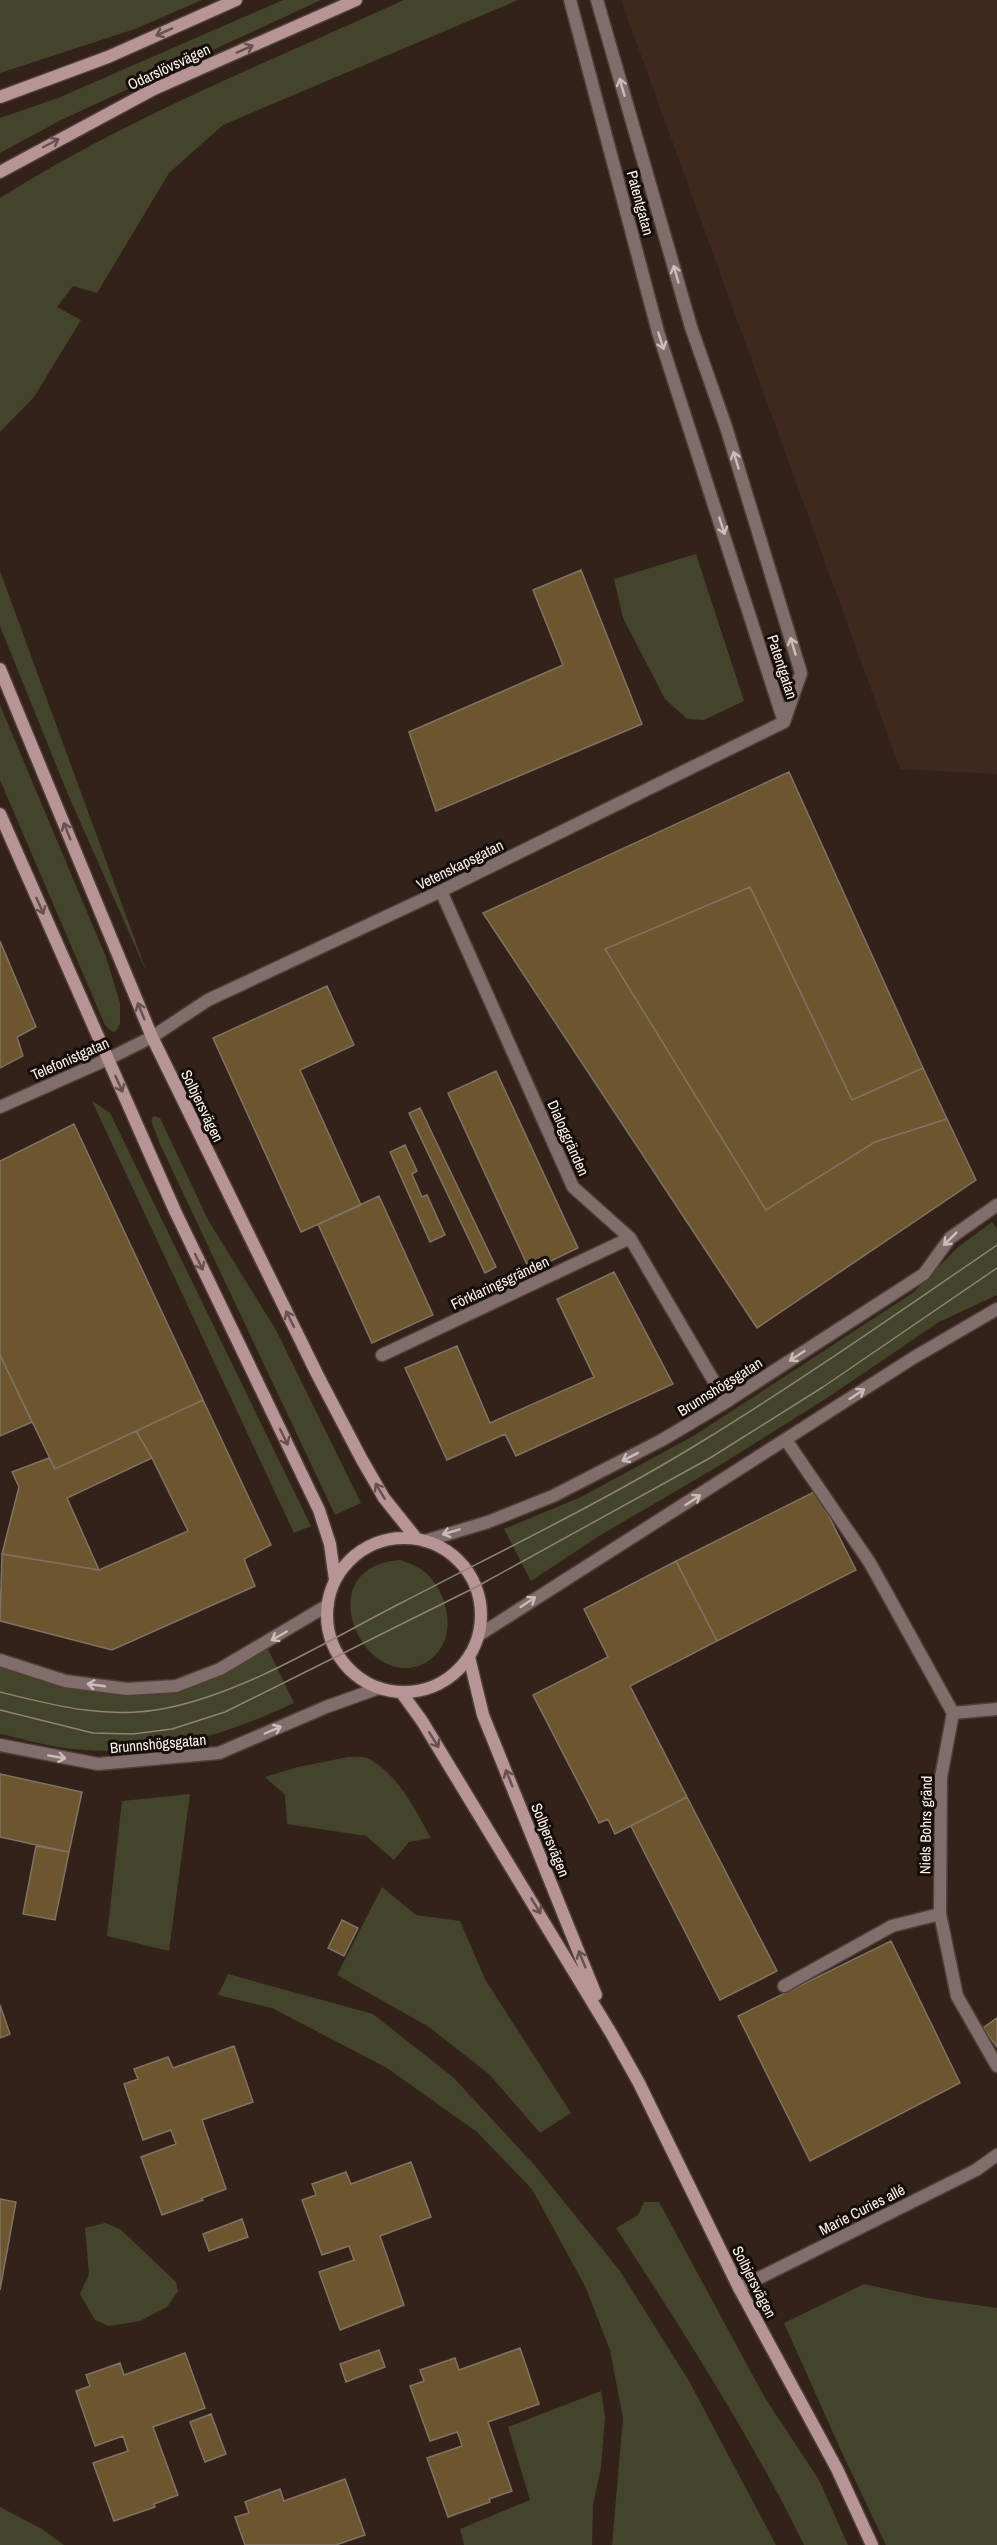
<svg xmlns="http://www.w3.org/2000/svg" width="997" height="2545" viewBox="0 0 997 2545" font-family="'Archivo Narrow',sans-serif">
<rect width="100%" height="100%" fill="#33221a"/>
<path fill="#3f291e" d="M621,0H997V774L900,769Z"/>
<path fill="#44442b" d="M0,0H202L135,29L0,73Z
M283,0H321L61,120L0,153V118L58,98Z
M404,0H518L223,125L169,173L97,293L73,286L57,307L81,320L34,397L0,432V198C127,118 268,62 404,0Z
M696,554L744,701L704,720L687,719L665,699L623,618L614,579Z
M0,571L147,973L67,792L0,626Z
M0,705L106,957L120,1003V1024L115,1032L111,1031L105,1025L0,780Z
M92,1101L110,1113L311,1526L294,1533Z
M154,1116L160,1118L208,1220L276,1330L361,1503L335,1515L159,1142L151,1120Z
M992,1222L997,1229V1295L939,1322L827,1398L717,1467L599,1536L531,1581L504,1529L581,1497L695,1435L914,1292L957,1248Z
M400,1560C408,1563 418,1566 425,1572C446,1591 456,1627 439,1651C434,1657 428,1662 421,1665C361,1689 308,1567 400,1560Z
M266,1645L294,1703C220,1738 141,1760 58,1747C39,1744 19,1738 0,1734V1667C103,1696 175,1720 266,1645Z
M348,1757C354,1757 362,1756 367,1758C398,1773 415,1810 431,1838L409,1842L394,1860L366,1836L287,1824L285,1795L265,1777L298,1767Z
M190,1794L169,1951L107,1936L122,1801Z
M382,1887L416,1915L460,1921L486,1981L571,2113L540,2133L490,2075L429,2027L337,1975Z
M228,1974L373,2014L454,2078L536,2167L620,2271L689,2381L776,2545H612L623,2418L610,2350L585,2286L532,2189L477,2132L387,2068L272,2008L218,1995Z
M644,2202H659L765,2398L819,2480L848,2545H804C750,2435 683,2331 616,2228L638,2215Z
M105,2223L120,2229L176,2282L178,2291L167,2307L140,2321L109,2326L95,2320L80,2294L89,2274L85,2228Z
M864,2284L927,2298L997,2308V2545H886L843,2455L784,2323Z
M601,2391L605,2417L601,2467L593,2505L592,2545H464L460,2529L530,2500L508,2427Z
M0,2507L42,2529L64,2545H0Z"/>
<path fill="#6d5530" stroke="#7f7463" stroke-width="1.5" d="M581,570L642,724L436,811L409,732L563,665L533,590Z
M789,772L923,1068L852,1100L750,887L605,949L766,1210L875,1142L947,1119L976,1180L757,1328L483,913Z
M750,887L852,1100L923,1068L947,1119L875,1142L766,1210L605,949Z
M0,941L36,1027L17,1037L23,1056L0,1068Z
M327,986L354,1045L300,1070L361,1205L301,1232L213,1038Z
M496,1071L578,1248L530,1271L448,1093Z
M420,1108L496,1267L485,1273L409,1113Z
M74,1124L203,1400L55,1469L0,1355V1161Z
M405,1145L417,1171L412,1174L422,1197L427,1195L445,1235L430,1242L390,1152Z
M379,1196L433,1315L372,1343L318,1224Z
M614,1272L673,1384L516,1456L505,1434L447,1460L405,1368L457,1346L490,1423L594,1377L557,1299Z
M0,1355L32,1422L0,1436Z
M203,1400L271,1545L244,1559L255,1586L112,1650L0,1621L2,1554L99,1570L188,1531L152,1458L136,1431Z
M136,1431L152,1458L67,1498L99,1570L2,1554L19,1487L12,1472L49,1458L55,1469Z
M816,1491L856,1570L717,1641L676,1561Z
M676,1561L717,1641L630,1686L687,1797L615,1834L608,1819L599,1823L533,1695L608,1657L584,1609Z
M0,1774L82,1792L69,1852L0,1837Z
M687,1797L777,1971L720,2000L631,1826Z
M36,1846L69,1852L55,1920L23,1914Z
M342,1920L358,1928L344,1956L328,1948Z
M891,1941L960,2083L810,2161L738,2016Z
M0,2005L10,2034L0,2038Z
M997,2018V2047L983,2028Z
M234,2046L253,2102L202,2120L226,2189L202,2198L203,2200L162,2215L141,2157L176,2144L171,2130L143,2140L124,2084L138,2079L134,2069L168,2057L173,2068Z
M411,2162L431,2217L380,2236L404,2305L340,2330L319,2272L354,2260L349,2246L322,2255L302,2200L316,2195L312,2184L346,2172L351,2184Z
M0,2199L16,2202L0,2290Z
M242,2219L248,2237L209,2251L203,2234Z
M520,2348L539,2404L488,2422L512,2491L489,2499L490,2502L448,2517L427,2458L462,2446L460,2439L457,2432L430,2441L410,2386L424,2381L420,2370L455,2358L459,2370Z
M379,2350L385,2367L346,2382L340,2364Z
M185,2353L205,2408L153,2427L178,2495L154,2504L155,2507L114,2521L93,2463L128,2451L123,2436L95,2446L76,2391L90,2386L86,2375L120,2363L124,2375Z
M211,2414L226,2454L205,2462L190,2422Z
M345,2479L365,2535L336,2545H245L235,2517L249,2513L245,2502L280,2489L284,2501Z"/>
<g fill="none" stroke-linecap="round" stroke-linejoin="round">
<g stroke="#4f3f37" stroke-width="15">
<path id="street" d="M570,0L658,332L784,722
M597,0L691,327L726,427L801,673L784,722
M441,891L573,1187L630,1238L726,1402
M0,1107L108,1059L152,1037L208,1000L441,891L784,722
M382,1355L630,1238
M786,1440L870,1563L953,1713L941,1777L940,1914L957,1996L997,2066
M425,1541L488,1522L553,1496L662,1440L726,1402L924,1274L950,1238L997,1205
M479,1635L913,1358L997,1309
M0,1660L65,1681L127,1689L176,1686L220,1669L328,1605
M953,1713L997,1709
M0,1745L98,1764L219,1753L326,1707L379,1688
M784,1986L892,1926L940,1914
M739,2288L976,2170L997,2155"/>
</g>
<g stroke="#4f3f37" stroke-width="15">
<path id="secondary" d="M0,97L108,57L236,0
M0,172L154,89L356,0
M0,669L152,1037L317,1374L361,1458L384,1498L416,1538
M0,814L175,1211L319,1510L330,1544L335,1580
M327 1615a77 77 0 1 1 154 0a77 77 0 1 1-154 0Z
M469,1657L483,1715L596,1995
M401,1692L422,1721L611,2033L639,2083L739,2288L837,2469L872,2545"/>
</g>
<use href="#street" stroke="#826d6d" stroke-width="12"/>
<use href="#secondary" stroke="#b79495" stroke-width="12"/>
<path stroke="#90817a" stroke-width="1.5" d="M0,1692C56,1706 109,1720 167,1708C247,1692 330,1639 403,1602C503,1550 605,1501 701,1442C802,1380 899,1312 997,1245
M0,1710L93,1733L133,1734L172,1729L225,1712L476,1587L710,1458L823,1387L997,1268"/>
</g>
<defs><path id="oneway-shaft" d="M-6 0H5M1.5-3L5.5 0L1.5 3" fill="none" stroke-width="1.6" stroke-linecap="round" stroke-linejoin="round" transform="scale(1.5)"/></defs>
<g stroke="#665150">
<use href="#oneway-shaft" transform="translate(164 32) rotate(156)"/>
<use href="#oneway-shaft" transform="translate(245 49) rotate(-24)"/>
<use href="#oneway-shaft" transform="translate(51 143) rotate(-28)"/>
<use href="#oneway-shaft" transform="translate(67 831) rotate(-112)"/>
<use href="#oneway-shaft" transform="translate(40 906) rotate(66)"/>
<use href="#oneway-shaft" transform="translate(141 1011) rotate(-112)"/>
<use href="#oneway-shaft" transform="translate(119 1084) rotate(66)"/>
<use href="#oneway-shaft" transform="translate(199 1262) rotate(64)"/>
<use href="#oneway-shaft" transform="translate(290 1319) rotate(-116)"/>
<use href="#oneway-shaft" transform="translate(284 1437) rotate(64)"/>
<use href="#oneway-shaft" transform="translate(380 1491) rotate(-121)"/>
<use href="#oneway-shaft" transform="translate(434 1740) rotate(58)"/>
<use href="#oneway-shaft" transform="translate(509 1778) rotate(-112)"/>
<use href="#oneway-shaft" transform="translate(536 1906) rotate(59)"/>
<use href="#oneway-shaft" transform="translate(582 1959) rotate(-112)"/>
</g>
<g stroke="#ccbdb9">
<use href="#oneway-shaft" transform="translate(622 87) rotate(-106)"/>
<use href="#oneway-shaft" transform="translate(676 274) rotate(-106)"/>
<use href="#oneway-shaft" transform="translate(661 341) rotate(72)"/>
<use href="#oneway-shaft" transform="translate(736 460) rotate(-107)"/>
<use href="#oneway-shaft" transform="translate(722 526) rotate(72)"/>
<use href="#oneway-shaft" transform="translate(793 646) rotate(-107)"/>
<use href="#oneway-shaft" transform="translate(950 1239) rotate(135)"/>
<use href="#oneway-shaft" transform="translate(797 1356) rotate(147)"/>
<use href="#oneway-shaft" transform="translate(857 1394) rotate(-33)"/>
<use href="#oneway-shaft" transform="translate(630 1457) rotate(153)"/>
<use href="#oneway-shaft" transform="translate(693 1500) rotate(-33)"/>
<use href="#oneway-shaft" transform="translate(451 1532) rotate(163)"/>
<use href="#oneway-shaft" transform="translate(528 1602) rotate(-33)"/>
<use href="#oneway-shaft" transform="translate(279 1636) rotate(150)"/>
<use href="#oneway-shaft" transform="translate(96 1685) rotate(-172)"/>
<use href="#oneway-shaft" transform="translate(273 1730) rotate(-23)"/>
<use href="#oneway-shaft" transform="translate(57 1757) rotate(10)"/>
</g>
<g text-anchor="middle" stroke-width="6" stroke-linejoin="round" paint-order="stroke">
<g font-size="15" fill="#fef2ec" stroke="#150e0a">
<text transform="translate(169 67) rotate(-25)" y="5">Odarslövsvägen</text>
<text transform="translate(640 203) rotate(75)" y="5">Patentgatan</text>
<text transform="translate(782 667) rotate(72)" y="5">Patentgatan</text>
<text transform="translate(460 865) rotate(-26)" y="5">Vetenskapsgatan</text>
<text transform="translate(70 1059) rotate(-24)" y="5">Telefonistgatan</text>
<text transform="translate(202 1106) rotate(64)" y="5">Solbjersvägen</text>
<text transform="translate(568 1138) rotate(66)" y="5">Dialoggränden</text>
<text transform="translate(500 1283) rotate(-25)" y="5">Förklaringsgränden</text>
<text transform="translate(720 1387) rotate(-32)" y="5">Brunnshögsgatan</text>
<text transform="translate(158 1744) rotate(-5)" y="5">Brunnshögsgatan</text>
<text transform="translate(926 1825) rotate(-89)" y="5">Niels Bohrs gränd</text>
<text transform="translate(550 1840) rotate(68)" y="5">Solbjersvägen</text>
<text transform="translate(862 2210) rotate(-27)" y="5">Marie Curies allé</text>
<text transform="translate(754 2282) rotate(63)" y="5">Solbjersvägen</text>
</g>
</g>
</svg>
